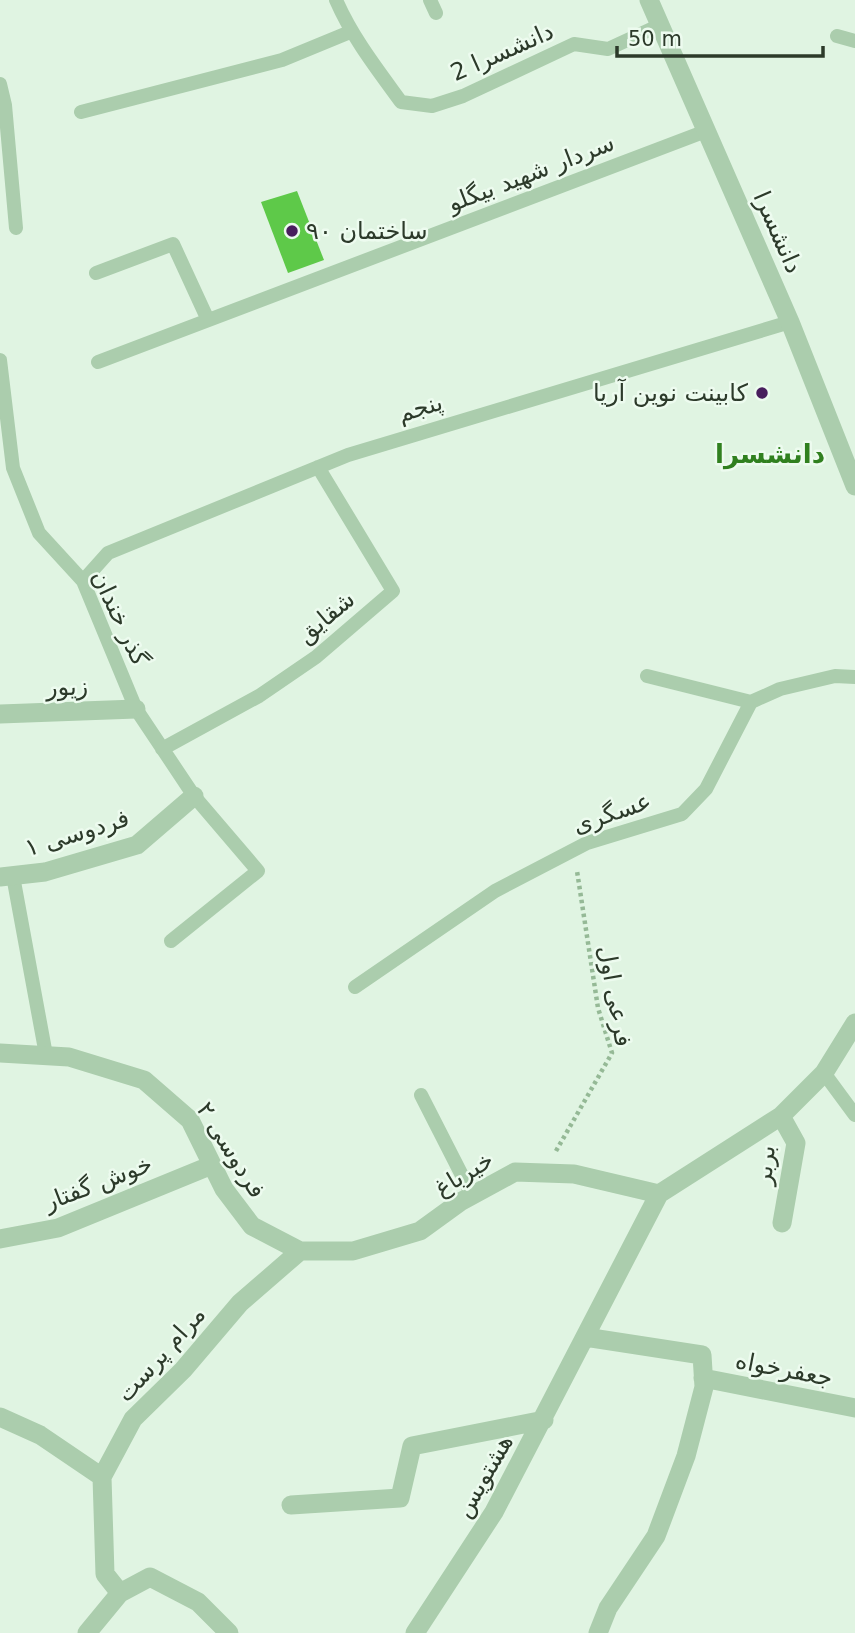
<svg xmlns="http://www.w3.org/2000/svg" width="855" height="1633" viewBox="0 0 855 1633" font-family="'DejaVu Sans','Noto Naskh Arabic',sans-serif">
<rect width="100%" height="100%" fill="#e0f4e2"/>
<path fill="#5ec949" d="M297,191L324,260L288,273L261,202Z"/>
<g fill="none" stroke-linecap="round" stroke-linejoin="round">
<path stroke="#95b996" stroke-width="4.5" stroke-dasharray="3.5 3.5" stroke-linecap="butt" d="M556,1151L612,1053L598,1008L577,871"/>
<path stroke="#abcdad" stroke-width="14" d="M336,0C352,37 377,69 401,102L432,106L463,96L574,44L608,49L660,25
M430,0L436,13
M837,36L855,41
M0,84L5,105L16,228
M81,112L282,60L350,32
M96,273L173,244L208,320
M0,360L13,468L39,533L83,581L136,709L194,796L258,871L171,941
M98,362L706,131
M83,581L108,553L348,455L790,322
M647,676L751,702
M162,749L259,696L316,657L393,591L318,467
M13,876L46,1055
M355,987L495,891L587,843L682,814L706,789L751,702L780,689L835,676L855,677
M824,1073L855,1115
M421,1095L472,1195"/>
<path stroke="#abcdad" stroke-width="19" d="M0,714L136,709
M0,877L45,872L137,845L194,796
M0,1053L69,1057L144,1080L190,1120L224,1189L252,1226L300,1251H353L420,1231L460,1202L515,1172L574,1174L659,1194
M781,1116L796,1143L782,1223
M0,1239L58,1228L212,1165
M585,1337L702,1355L704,1387L686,1456L656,1536L608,1608L598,1633
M703,1378L855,1408
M0,1417L40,1435L102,1477
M291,1505L400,1498L412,1446L544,1420
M120,1593L105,1574L102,1477L133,1419L183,1370L240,1303L300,1251
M87,1633L120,1593L150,1577L198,1602L229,1633
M415,1633L494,1512L659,1194L781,1116L824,1073L855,1023"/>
<path stroke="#abcdad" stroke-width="19" d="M649,0L790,322L855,486"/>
</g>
<g fill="#481e5d" stroke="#edfbef" stroke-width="2.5">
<circle cx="292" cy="231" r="7"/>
<circle cx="762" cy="393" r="7"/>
</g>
<g text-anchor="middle" stroke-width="5" stroke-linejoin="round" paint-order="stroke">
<g font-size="24" fill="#2c3a2a" stroke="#edfbef">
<text transform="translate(502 52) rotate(-24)" y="8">دانشسرا 2</text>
<text transform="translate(531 173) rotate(-21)" y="8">سردار شهید بیگلو</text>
<text transform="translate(778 232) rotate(66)" y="8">دانشسرا</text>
<text transform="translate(420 408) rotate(-17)" y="8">پنجم</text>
<text transform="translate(326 617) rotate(-40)" y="8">شقایق</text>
<text transform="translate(120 618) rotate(65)" y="8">گذر خندان</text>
<text transform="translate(67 687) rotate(-2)" y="8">زیور</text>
<text transform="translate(612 813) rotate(-19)" y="8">عسگری</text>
<text transform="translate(77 833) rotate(-17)" y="8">فردوسی ۱</text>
<text transform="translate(615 996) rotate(80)" y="8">فرعی اول</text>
<text transform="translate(231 1150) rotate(58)" y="8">فردوسی ۲</text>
<text transform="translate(765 1165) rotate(-84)" y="8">بربر</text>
<text transform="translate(464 1174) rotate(-31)" y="8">خیرباغ</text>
<text transform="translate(98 1183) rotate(-21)" y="8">خوش گفتار</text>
<text transform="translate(161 1354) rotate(-48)" y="8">مرام پرست</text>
<text transform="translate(784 1369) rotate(11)" y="8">جعفرخواه</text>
<text transform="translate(484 1476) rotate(-60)" y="8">هشتویس</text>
</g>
<g font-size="24" fill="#2c3a2a" stroke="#edfbef" text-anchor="start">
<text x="306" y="239">ساختمان ۹۰</text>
<text x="748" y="401" text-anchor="end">کابینت نوین آریا</text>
</g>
<g font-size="26" font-weight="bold" fill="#30801f" stroke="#edfbef">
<text x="770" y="463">دانشسرا</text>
</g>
</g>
<path d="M617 46v10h206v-10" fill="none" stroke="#2c3a2a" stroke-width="3.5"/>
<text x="628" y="46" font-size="21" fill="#2c3a2a" stroke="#edfbef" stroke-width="5" paint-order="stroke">50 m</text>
</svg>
